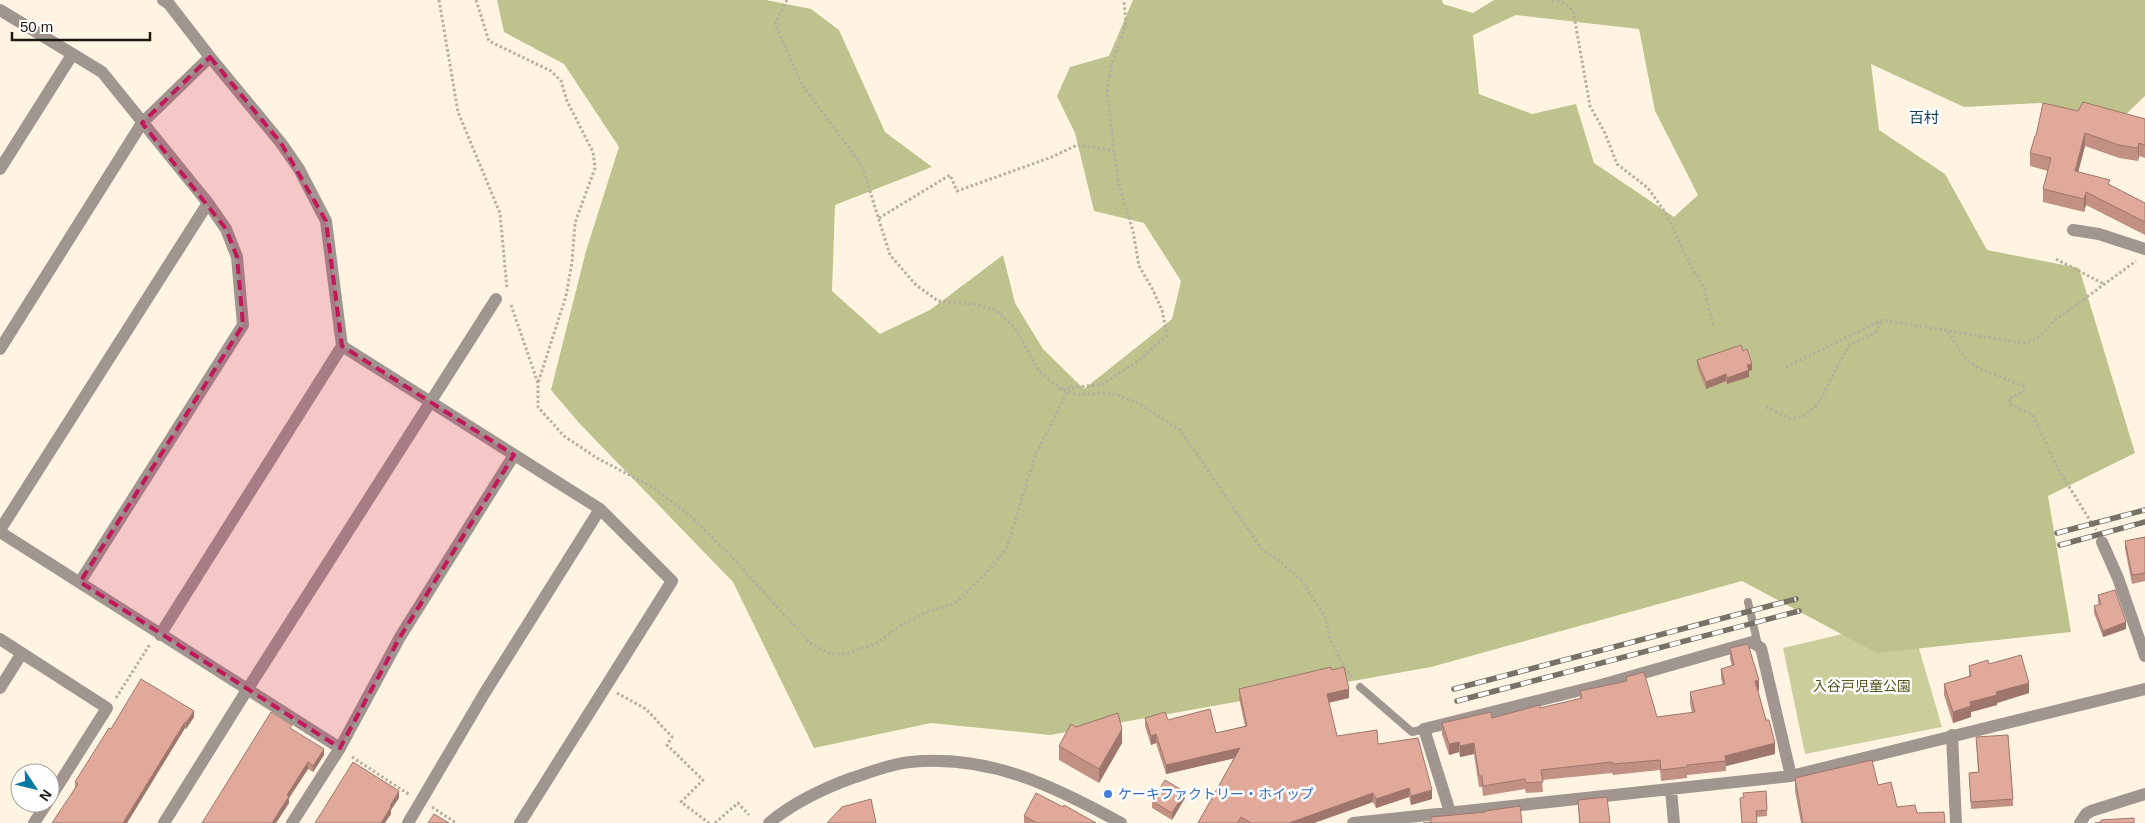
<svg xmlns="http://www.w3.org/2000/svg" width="2145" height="823" viewBox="0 0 2145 823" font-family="Arial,'Noto Sans JP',sans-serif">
<rect width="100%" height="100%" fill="#fff4e2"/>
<path fill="#cbce9b" d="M1910,618L1942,727L1805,754L1783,648Z"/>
<path fill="#bec28d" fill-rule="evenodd" d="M497,0H766L811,9L839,30L885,132L932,167L835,205L832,291L880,334L930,310L1003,255L1015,303L1043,349L1084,389L1172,319L1181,281L1144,223L1094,211L1075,133L1057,96L1070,67L1109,56L1133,0H1442L1443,4L1473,13L1494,0H2145V96L2120,120L2040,103L1964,107L1871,64L1879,130L1945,174L1987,250L2079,268L2135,453L2048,496L2071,632L1877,653L1742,581L1431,667L1050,735L931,723L814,748L733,582L580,424L551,390L586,251L619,147L564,64L504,32ZM1516,15L1639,29L1655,111L1698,195L1674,217L1594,163L1576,104L1532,114L1479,94L1473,35Z"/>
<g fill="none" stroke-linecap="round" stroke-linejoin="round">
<path stroke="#b6ae9f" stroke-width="3" stroke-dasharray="2.5 2.5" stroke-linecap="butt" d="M439,0L458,112L500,213L507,289
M476,0L489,41L551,71L561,81L567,101L593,152L595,168L575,223L572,262L566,296L538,383
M787,0L775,24L801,83L862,166L890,255L916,285L938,301L980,305L997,311L1015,328L1039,371L1061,389L1078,395L1100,393L1117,395L1136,402L1180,430L1262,549L1282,563L1302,581L1326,618L1329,637L1341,661L1352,677
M1552,0L1563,3L1573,10L1590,106L1605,133L1617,164L1648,188L1665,212L1693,270L1704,288L1713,325
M879,218L950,175L957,191L1052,157L1077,145L1114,151
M2056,259L2104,284
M511,305L538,383V407L564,436L597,458L654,488L688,514L730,555L810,643L831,654L849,653L877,643L903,624L925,613L957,602L989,570L1007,547L1035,456L1067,392
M1948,332L1966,360L1982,370L2023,386L2024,392L2009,398L2010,404L2033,415L2058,469L2096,530
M1786,367L1882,320L2023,343L2037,339L2054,321L2136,261
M1062,389L1103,384L1141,359L1167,335L1162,310L1152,288L1139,266L1133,231L1118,182L1114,151L1107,90L1112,63L1126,25L1124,0
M1766,407L1791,419L1806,415L1818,404L1849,345L1875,333L1882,321
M617,693L646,709L672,737L667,745L703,780L681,802L709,823
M116,698L150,644
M352,757L410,795
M432,807L456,823
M715,823L738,803L749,815"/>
<path stroke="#a19590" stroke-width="8" d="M1748,602L1758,645
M1360,687L1412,732L1424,729"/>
<path stroke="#a19590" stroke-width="12" d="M0,10L102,72L208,203L226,229L237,257L243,325L80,582
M0,169L72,55
M2073,230L2099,234L2145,249
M342,346L600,509L672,581L520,823
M0,349L142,123L210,57
M0,530L208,203
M0,532L340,748
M2102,542L2118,578L2145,656
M160,635L342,346L326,221L299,169L281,143L210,57L169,4L163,0
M0,639L107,708L50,798
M0,688L22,653
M247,690L496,299
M1952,735L1956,823
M1671,790L1674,823
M1450,812L1424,729L1601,685L1752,642L1761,648L1791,776
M34,823L47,803
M292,823L340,748L400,637L514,455
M408,823L484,694L600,509
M1353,823L1791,776L2145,689
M2080,823L2086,814L2091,811L2145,794"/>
<path stroke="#a19590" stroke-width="12" d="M164,823L247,690
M769,823C794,802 822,789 852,778C871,772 890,764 910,762C989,754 1054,786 1121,823"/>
<g stroke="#787165" stroke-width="5.5">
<path id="rail" d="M2057,533L2145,510
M2060,545L2145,522
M1454,689L1796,599
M1457,701L1799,611"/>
</g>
<use href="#rail" stroke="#fff" stroke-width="4" stroke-dasharray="11" stroke-linecap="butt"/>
</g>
<path fill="#c29184" d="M2078,111L2145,119V158L2139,156L2138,161L2119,158L2085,146L2078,172L2110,185L2145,203V235L2086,205L2084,212L2043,202V189L2048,171L2030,166V153L2036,136Z
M1697,360L1752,370L1749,371V377L1727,384L1726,381L1706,389L1697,367Z
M2145,537V581L2132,584L2125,549V541Z
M2098,595L2126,629L2103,637L2094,613V606L2099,605L2098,602Z
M1730,648L1759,690L1758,691L1775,754L1726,766V771L1687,775V778L1661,781L1660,770L1613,775L1612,773L1542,780L1543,792L1526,793L1525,789L1483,796L1482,787H1479L1474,754L1460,757L1459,752L1449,755L1442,734V723L1492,718L1540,708L1580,699V691L1626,681V677L1657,717L1692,713L1690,703V692L1723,685L1721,679V669L1732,666L1730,659Z
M1989,664L2029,693L1997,703V705L1971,712V717L1953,723L1944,695V684L1969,676V666Z
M1332,670L1349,698L1328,703L1337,736L1378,744L1432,799L1411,805L1409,797L1376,808L1373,802L1314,823H1198L1234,758L1166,774L1156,743L1151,745L1145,726V718L1168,720L1216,733L1245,726L1239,698V689Z
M194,717L186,729L185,728L127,823H52L75,789V782L111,729Z
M1076,727L1122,743L1099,783L1059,760V746Z
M292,729L324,755L313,772L308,769L289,798V803L276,823H202Z
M1976,737L2013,799V806L1971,809L1969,773L1978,772Z
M1795,778L1878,785L1897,807L1945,823H1801L1795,791Z
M1185,798L1172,820L1152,808V801Z
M1740,798L1767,810V816L1757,817V823H1742Z
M1578,800L1610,823H1579Z
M1024,816L1096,823H1024Z"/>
<path fill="#9e766c" d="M2085,133V146L2075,184V171Z
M2139,143V156L2138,161V148Z
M2086,192V205L2084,212V199Z
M1752,364V370L1749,371V377L1727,384V378L1747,365Z
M1726,374V381L1706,389V382Z
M2126,622V629L2103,637V631Z
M1759,680V690L1755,691V681Z
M2029,683V693L1997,703V705L1971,712V717L1953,723V712L1970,702L1996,692Z
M1349,689V698L1327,703V694Z
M194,711V717L186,729V723Z
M185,722V728L127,823H123Z
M1122,729V743L1099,783V769Z
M1156,734V743L1151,745V736Z
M1459,742V752L1449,755V744Z
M1474,743V754L1460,757V746Z
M1775,743V754L1726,766L1725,756Z
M1240,748V757L1166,774V765Z
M324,749V755L313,772V766Z
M308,762V769L289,798V803L276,823H272L287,795Z
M1409,788V797L1376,808V799Z
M1432,790V799L1411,805V796Z
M399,791V798L391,810V814L385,823H381L390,806Z
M1185,792V798L1172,820V813Z
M1373,793V802L1314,823H1289Z"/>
<path fill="#e1a99a" stroke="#9e766c" d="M2083,102L2145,119V145L2139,143L2138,148L2119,145L2085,133L2075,171L2110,180L2108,184L2145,203V222L2086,192L2084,199L2043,189L2051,158L2030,153L2035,136H2036L2043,103L2078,111Z
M1741,345L1743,351L1747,349L1752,364L1747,365L1749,370L1727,378L1726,374L1706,382L1697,360Z
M2145,537V573L2132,575L2125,541Z
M2115,590L2126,622L2103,631L2094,606L2101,604L2098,595Z
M1748,644L1759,680L1755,681L1766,720H1769L1775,743L1725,756L1726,761L1687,765V767L1661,770L1660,760L1613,764L1612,762L1541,770L1543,782L1526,783L1525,779L1483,786L1482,776H1479L1474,743L1460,746L1459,742L1449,744L1442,723L1491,712L1492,718L1540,705V708L1582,698L1580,691L1627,681L1626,677L1644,672L1657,717L1695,712L1690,692L1725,684L1721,669L1734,665L1730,648Z
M2021,655L2029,683L1996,692L1997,695L1970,702L1971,706L1953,712L1944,684L1971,676L1969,666L1988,660L1989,664Z
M1331,667L1332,670L1344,667L1349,689L1327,694L1337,736L1377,730L1378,744L1418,738L1432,790L1411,796L1409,788L1376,799L1373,793L1289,823H1251L1241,817L1237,823H1198L1240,748L1166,765L1156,734L1151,736L1145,718L1165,712L1168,720L1210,709L1216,733L1247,726L1239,689Z
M141,679L194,711L186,723L185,722L123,823H52L78,784L75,782L109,728L111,729Z
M271,712L292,725L290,728L324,749L313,766L308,762L287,795L289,796L272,823H202Z
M1118,713L1122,729L1099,769L1059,746L1071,724L1076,727Z
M2008,735L2013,799L1971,802L1969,773L1979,772L1976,737Z
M1872,760L1878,785L1891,782L1897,807L1915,805L1917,813L1944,812L1945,823H1803L1795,778Z
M353,762L399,791L390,806L391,807L381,823H315Z
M1165,780L1185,792L1172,813L1152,801Z
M1766,791L1767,810L1756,811L1757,823H1742L1740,798L1744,797L1743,793Z
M1036,793L1063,807L1064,805L1096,823H1037L1024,816Z
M1607,797L1610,823H1580L1578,800Z
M871,799L876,823H827L842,807Z
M1520,806L1522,823H1423L1431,822V817L1485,812V811Z
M434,814L449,823H428Z
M2134,818V823H2095L2101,822V820Z"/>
<path fill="#c2185b" fill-opacity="0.2" stroke="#c2185b" stroke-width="4" stroke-dasharray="10 6" stroke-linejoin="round" d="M210,57L281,143L326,221L342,346L514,455L400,637L340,748L80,582L243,325L237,257L226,229L142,123Z"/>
<circle fill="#3f7fe0" stroke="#fff" stroke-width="2" cx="1108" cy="794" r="5"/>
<g text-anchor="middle" stroke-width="5" stroke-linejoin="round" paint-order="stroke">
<g font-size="14" fill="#55571c" stroke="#fff">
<text x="1862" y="691">入谷戸児童公園</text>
</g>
<g font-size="14" fill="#366cbe" stroke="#fff" text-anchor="start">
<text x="1118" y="799">ケーキファクトリー・ホイップ</text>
</g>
<g font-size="15" fill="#134256" stroke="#fff">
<text x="1924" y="123">百村</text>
</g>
</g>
<g transform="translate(35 788) rotate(125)"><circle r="24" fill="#ffffff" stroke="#a4a39f"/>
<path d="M0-4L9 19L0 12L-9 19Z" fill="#007aa2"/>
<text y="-8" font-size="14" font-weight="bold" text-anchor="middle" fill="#1c1810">N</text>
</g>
<path d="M12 32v8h138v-8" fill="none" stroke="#1c1810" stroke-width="2.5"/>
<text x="20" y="32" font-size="15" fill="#1c1810" stroke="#ffffff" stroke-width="4" paint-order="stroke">50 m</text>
</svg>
